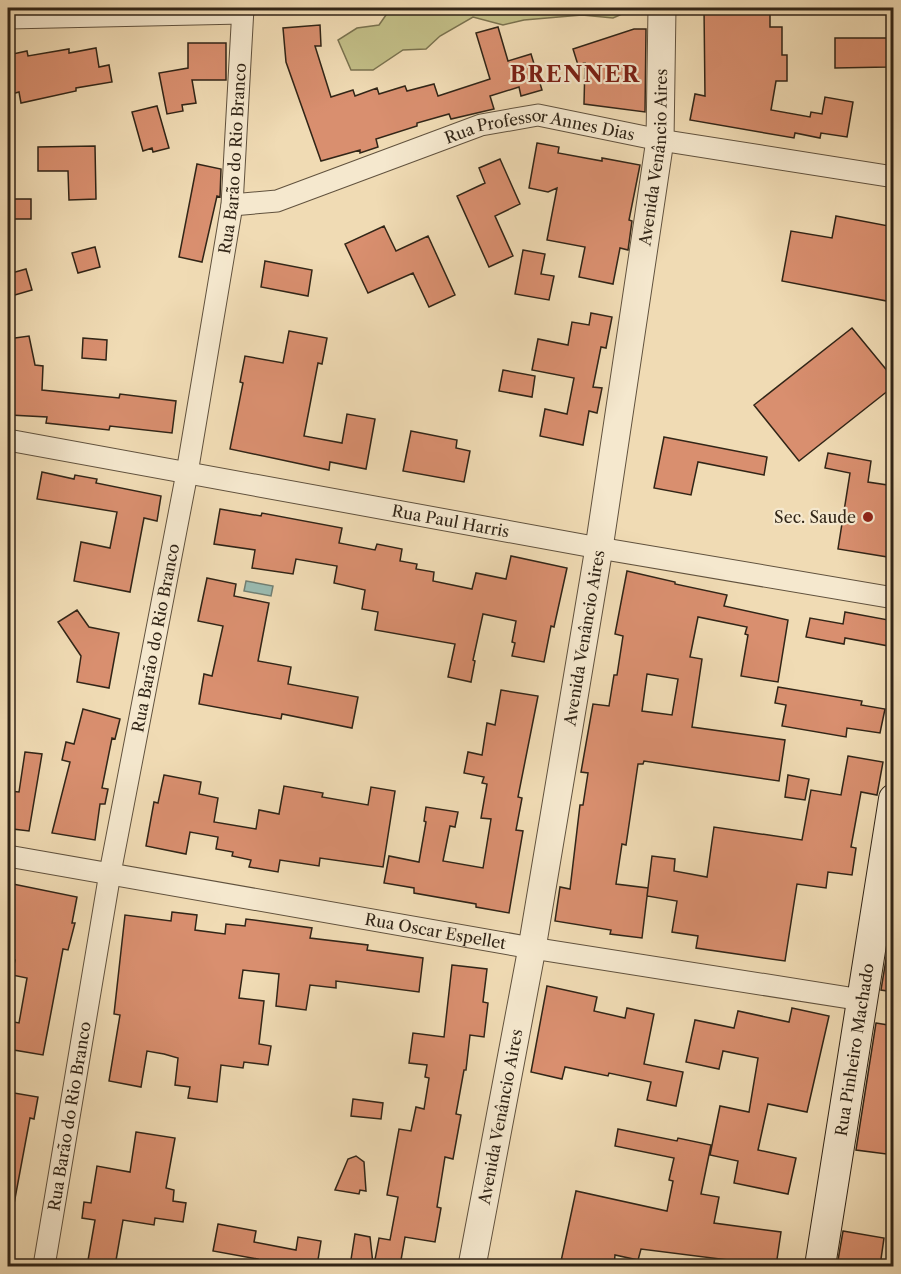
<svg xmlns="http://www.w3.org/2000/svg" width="901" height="1274" viewBox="0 0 901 1274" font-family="'Libre Caslon Text',serif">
<rect width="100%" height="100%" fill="#f0dbb4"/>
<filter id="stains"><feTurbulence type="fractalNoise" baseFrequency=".00333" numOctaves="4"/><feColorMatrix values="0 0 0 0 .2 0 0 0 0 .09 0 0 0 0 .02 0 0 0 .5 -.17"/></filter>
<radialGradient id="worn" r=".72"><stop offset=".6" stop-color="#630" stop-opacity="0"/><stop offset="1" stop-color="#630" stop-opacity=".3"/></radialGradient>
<path fill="#c2be87" stroke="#7a724f" stroke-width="1.5" d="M385,8H636L613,18L582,15L524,20L503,25L473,17L440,36L426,49L403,50L373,70H351L338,40L357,28L379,25L386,15Z"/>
<path fill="#9abbb1" stroke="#707f73" stroke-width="1.5" d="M246,581L273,586L271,596L244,591Z"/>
<path fill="#d98f6f" stroke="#312517" stroke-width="1.5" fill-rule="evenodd" d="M704,8H770V27H782V55H787V81H776L771,110L810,117L811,112L822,114L825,97L853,102L847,137L821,133L820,138L795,133L794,138L690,120L695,94L705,96Z
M320,25L321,46H315L331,97L353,90L355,96L377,88L379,94L405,86L407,91L434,84L438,96L490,79L476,33L498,27L508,61L531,54L542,90L521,96L519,87L490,96L494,109L451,119L449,114L417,123V126L376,139L378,147L360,153V150L321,161L286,62L283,28Z
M634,29H646L645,112L584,104L585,63L578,65L573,49Z
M835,38H887L888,67L835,68Z
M188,43H226V80H192L196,103L182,105L183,111L167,114L159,73L188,68Z
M96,48L99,67L109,65L112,82L76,88V91L21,103L19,92L8,95V55L27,51L28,56L69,49V53Z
M157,106L169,148L153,152L152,148L143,151L132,112Z
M537,143L559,147L558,153L602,161V158L640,165L629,220L632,221L628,250L620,248L613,284L579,277L585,247L547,240L557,188L548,192L529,188Z
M95,146L96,199L69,200L68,171H38V147Z
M500,159L520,204L495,216L513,256L489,267L457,196L485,183L479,168Z
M197,164L221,169L220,197L217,196L202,262L179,257Z
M8,199H31V219H8Z
M836,216L894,227V292L892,302L782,281L791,231L832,238Z
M384,226L396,251L428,236L455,295L429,307L413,273L368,293L345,244Z
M95,247L100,267L78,273L72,253Z
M523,250L545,254L541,274L554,276L549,300L515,294Z
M265,261L312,270L308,296L261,287Z
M26,269L32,290L8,297V274Z
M591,313L612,317L606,348L601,347L593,387L602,388L597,413L589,411L583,445L540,436L545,409L567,414L574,378L532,370L538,339L568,345L572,322L589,325Z
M852,328L894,379V386L799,461L754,405Z
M289,331L327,338L322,364L318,363L304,436L342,443L347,414L375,419L366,469L330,462L329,470L230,449L243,383L240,382L245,356L283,363Z
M29,336L35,365L43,366L42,390L119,398L120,394L176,401L172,433L110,426L109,430L46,423L47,417L10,415V409L8,408V339Z
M83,338L107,340L106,360L82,358Z
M503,370L535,376L532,397L499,391Z
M411,431L457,440L456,448L470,451L464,482L403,471Z
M664,437L767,457L764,475L698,462L691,495L654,488Z
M828,453L871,461L868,482L894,486V558L838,549L850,473L825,468Z
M42,472L74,479L75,475L97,479L96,483L161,496L157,521L144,518L130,592L74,581L81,542L110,548L117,512L37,499Z
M220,509L261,516L262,513L342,528L339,543L375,550L377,544L402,549L400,561L417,564L416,569L434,572L433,581L472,589L476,573L506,579L511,556L567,568L554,627L551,626L544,662L512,656L515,643L512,642L516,621L483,614L473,660L475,661L471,682L448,677L455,644L375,630L378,612L362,609L365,590L334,583L337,566L296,559L293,574L252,568L255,550L214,544Z
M627,571L675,582V584L727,595L724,606L788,620L778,682L741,676L748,635L745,634L747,627L698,617L690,657L702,659L692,727L785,740L779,781L644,761L643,764H638L626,845L622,844L616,884L648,888L642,938L610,934L611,930L555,921L560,887L570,889L580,805H583L588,773L581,772L593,704L609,706L614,675H617L623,636L615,634ZM647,674L678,679L672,715L642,711Z
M207,578L236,584L234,596L269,603L258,661L291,667L288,684L358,697L352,728L282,714L281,719L199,704L204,674L212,676L223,626L198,621Z
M77,610L89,627L119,633L109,688L77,682L81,656L58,622Z
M845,612L894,621V647L845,638L844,644L806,637L810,618L843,624Z
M778,687L862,701L861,705L885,709L880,733L847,728L846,737L782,726L786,705L775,703Z
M501,690L538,696L518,797L522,798L516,830L523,831L509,913L476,907V904L414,893V888L384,883L389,856L419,862L426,822L424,821L426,807L458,812L455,827L450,826L443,861L483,868L491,819L481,818L487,784L482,783L484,777L464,773L468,752L482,755L487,723L495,725Z
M83,709L120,719L115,739L112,738L102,788L108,789L105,804H100L95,840L52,833L70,762L62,760L66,742L74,744Z
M25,752L42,754L29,831L13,829L14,820L8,819V791L19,792Z
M848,756L883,762L877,795L861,792L851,847L856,848L852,875L828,872L826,888L797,884L785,961L696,948L698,936L672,932L677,901L647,896L652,856L675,859L674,871L707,877L714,827L802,840L811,790L841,795Z
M164,775L201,782L199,794L218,798L214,822L256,829L259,810L279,814L284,786L323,793L322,797L368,805L371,787L395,791L383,867L320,858L319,866L280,860L278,872L249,867L251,860L232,856L233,852L216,849L218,837L190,832L186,854L146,846L154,802L158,803Z
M788,775L809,779L805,800L785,797Z
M8,883L77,897L72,923H75L68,950L63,949L43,1055L8,1049V1021L19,1023L27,978L12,975L15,960L8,958Z
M172,912L197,915L195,930L225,934L226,924L245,926L246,919L312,928L310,938L368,945L367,950L423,958L419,992L336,981V988L310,985L306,1010L276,1006L279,974L243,970L239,998L264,1001L259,1044L271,1046L268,1065L244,1062L243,1068L221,1065L217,1102L188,1098L190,1087L175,1085L178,1058L164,1054L147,1051L141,1087L109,1081L120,1015L114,1014L125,915L171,921Z
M892,923H894V992L881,990Z
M452,965L487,969L483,1002L488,1003L484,1037L470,1035L466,1070H464L456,1114L461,1115L453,1159L445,1157L437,1207L441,1208L435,1242L405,1237L400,1266L374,1265L379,1238L390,1240L398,1197L387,1195L399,1129L411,1131L416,1107L424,1109L429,1078L425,1077L427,1065L409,1063L413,1033L444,1037Z
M547,986L597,997L594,1011L625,1018L627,1008L654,1014L644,1064L683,1072L676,1106L647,1100L651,1082L609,1073L608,1076L565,1067L562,1079L531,1072Z
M792,1008L829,1016L807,1112L768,1104L758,1150L796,1158L788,1194L734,1183L738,1161L710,1155L720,1106L749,1112L758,1058L723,1051L719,1069L686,1062L695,1020L734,1028L738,1011L789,1022Z
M876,1023L894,1026V1155L856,1150Z
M8,1092L38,1097L34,1119L30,1118L14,1204L8,1203Z
M353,1099L383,1103L381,1119L351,1116Z
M618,1129L677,1141L678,1138L711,1145L701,1194L719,1197L714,1223L781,1232L776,1266L641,1249L638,1260L615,1255L614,1266H560L576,1191L667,1211L673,1181L669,1180L674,1158L615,1146Z
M136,1132L175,1138L166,1188L174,1190L173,1201L186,1203L183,1222L155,1218L154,1225L123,1220L115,1266H87L95,1220L82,1218L84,1202L91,1203L97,1166L130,1172Z
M356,1156L364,1162L366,1191L360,1190L359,1194L335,1190L348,1159Z
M218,1224L256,1231L254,1242L296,1250L298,1237L321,1241L317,1266H256L258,1259L213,1251Z
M843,1231L884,1238L880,1266H837Z
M355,1234L370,1237L373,1264H368V1266H350Z"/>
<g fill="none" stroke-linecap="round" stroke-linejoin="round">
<g stroke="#61523e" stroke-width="23">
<g id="minor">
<path d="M8,18L243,13"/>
<path id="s1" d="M232,205L277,201L481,125L538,115L660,140L894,177"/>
<path id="s2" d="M8,440L599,548L894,598"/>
<path id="s3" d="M8,856L532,948L862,1000"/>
<path id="s4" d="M44,1266L110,873L187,473L232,205L243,8"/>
</g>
</g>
<g stroke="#61523e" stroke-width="29">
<g id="tertiary">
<path id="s5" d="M472,1266L532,948L599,548L660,140L662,8"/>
</g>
</g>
<g stroke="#312517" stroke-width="32">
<g id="secondary">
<path id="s6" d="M820,1266L894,799"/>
</g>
</g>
<use href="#minor" stroke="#f5e8ce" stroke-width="21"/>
<use href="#tertiary" stroke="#f5e8ce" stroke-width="27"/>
<use href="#secondary" stroke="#f5e8ce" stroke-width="30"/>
</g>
<circle fill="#8f2418" stroke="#f5e8ce" stroke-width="2" cx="868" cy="517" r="6"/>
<g text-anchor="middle" stroke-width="4.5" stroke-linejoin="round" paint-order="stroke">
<g font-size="16" fill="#312517" stroke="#f5e8ce">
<text dy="6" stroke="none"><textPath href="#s1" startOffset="322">Rua Professor Annes Dias</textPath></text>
<text dy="6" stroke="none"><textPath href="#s5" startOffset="1124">Avenida Venâncio Aires</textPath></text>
<text dy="6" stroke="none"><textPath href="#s4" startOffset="1124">Rua Barão do Rio Branco</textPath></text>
<text dy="6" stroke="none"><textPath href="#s2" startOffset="450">Rua Paul Harris</textPath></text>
<text dy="6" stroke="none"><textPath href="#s4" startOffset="638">Rua Barão do Rio Branco</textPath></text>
<text dy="6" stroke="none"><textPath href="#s5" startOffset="638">Avenida Venâncio Aires</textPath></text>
<text dy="6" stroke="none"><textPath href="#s3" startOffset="434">Rua Oscar Espellet</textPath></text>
<text dy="6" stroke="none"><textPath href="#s6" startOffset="219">Rua Pinheiro Machado</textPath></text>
<text dy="6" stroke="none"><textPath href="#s4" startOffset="152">Rua Barão do Rio Branco</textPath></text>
<text dy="6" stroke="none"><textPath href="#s5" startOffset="152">Avenida Venâncio Aires</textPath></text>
</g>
<g font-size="16" fill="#312517" stroke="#f5e8ce" text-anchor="end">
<text x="856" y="523">Sec. Saude</text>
</g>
<g font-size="22" font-weight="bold" letter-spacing="1.5" fill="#7a1f14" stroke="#f5e8ce">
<text x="575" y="82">BRENNER</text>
</g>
</g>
<rect width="901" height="1274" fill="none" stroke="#f0dbb4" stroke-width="30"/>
<rect x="9" y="9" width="883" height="1256" fill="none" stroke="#312517" stroke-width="3"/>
<rect x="15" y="15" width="871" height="1244" fill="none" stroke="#312517" stroke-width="1.5"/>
<rect width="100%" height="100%" filter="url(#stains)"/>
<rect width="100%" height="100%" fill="url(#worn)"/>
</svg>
